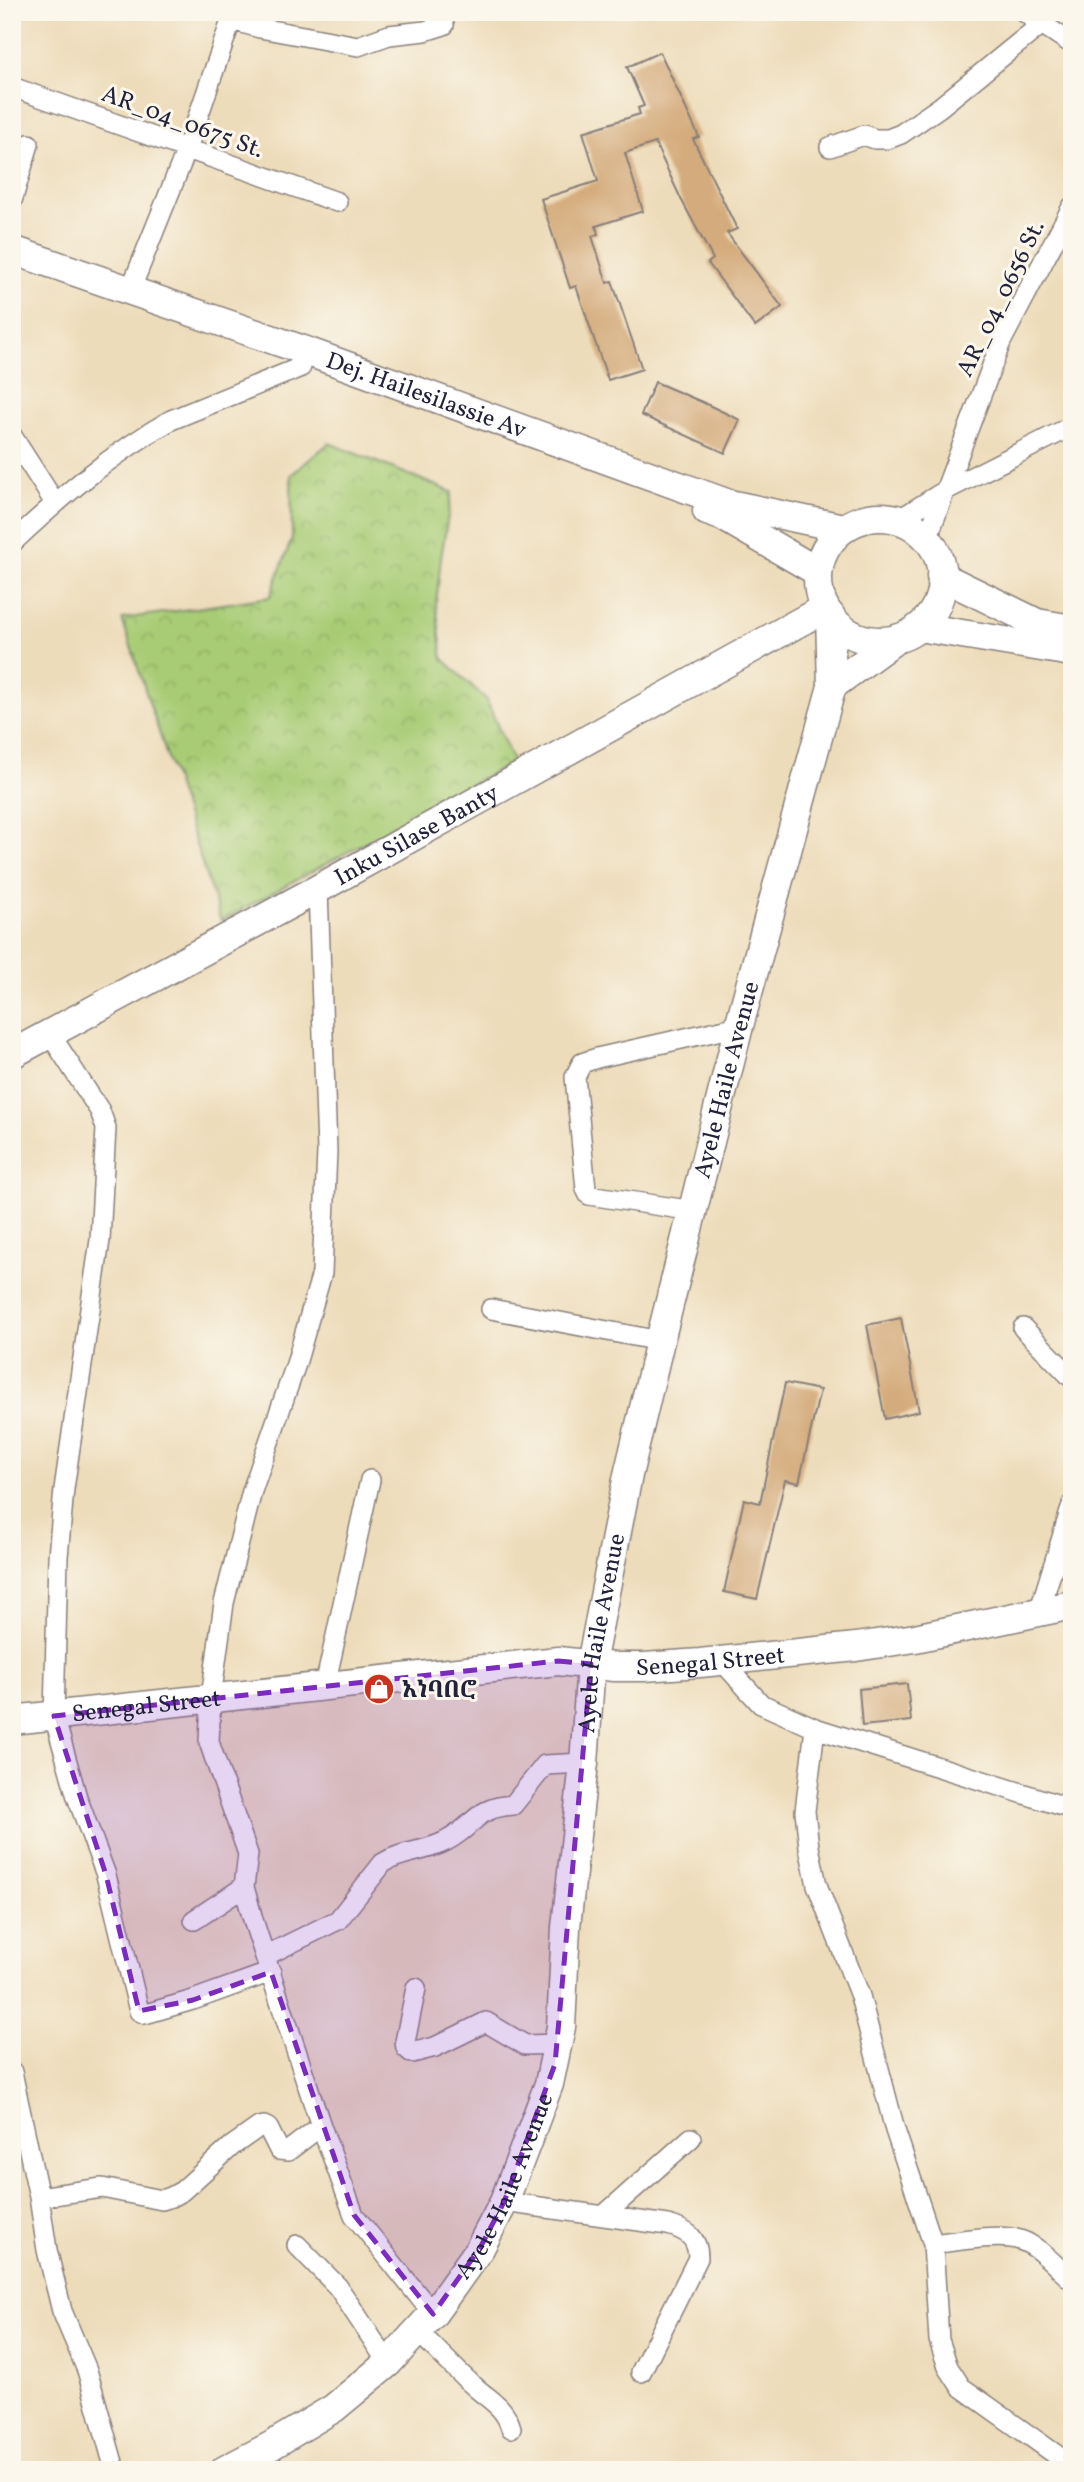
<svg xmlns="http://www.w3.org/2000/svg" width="1084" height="2482" viewBox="0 0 1084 2482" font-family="Vollkorn,'Noto Serif Ethiopic',serif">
<defs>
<pattern id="park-crowns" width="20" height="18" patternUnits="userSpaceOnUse" patternTransform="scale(1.75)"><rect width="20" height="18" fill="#a8cc75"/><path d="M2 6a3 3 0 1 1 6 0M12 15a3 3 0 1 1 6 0" fill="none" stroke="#90af66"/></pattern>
</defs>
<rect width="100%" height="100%" fill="#fbf7ec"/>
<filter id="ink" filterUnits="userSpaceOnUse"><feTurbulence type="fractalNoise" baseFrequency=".0143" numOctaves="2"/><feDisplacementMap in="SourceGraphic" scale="14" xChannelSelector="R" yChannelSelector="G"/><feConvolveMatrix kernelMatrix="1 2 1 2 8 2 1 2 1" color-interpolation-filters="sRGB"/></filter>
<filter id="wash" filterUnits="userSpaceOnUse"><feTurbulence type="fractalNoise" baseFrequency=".00686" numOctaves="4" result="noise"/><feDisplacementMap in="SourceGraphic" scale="28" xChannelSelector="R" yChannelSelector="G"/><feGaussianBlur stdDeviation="1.57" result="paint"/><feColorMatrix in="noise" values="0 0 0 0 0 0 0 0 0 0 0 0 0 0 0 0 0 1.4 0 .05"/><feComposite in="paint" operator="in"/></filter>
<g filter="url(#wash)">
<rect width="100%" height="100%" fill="#eddcba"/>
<path fill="url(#park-crowns)" stroke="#657758" stroke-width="2" d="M329,443L452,492L441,558L436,604L443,659L486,699L513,762L221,921L122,619L270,597L292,538L291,475Z"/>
<g id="blocks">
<path fill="#d4ab7b" d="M660,52L699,137L693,139L737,229L727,233L782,307L755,327L708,263L713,259L681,199L655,143L625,153L643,211L596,226L598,234L592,236L607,283L612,281L642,369L608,380L576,286L570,288L541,199L598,181L583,132L640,114L638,108L644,106L627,67Z
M655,382L702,402L740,420L725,453L641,415Z
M901,1318L919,1411L885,1419L867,1325Z
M785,1383L820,1390L799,1483L785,1480L757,1599L724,1592L744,1499L760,1503Z
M907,1684L911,1721L862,1726L859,1689Z"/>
</g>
</g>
<g filter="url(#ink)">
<use href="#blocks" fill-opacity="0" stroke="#887f7a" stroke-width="2"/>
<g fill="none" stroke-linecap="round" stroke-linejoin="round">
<g stroke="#887f7a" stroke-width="22">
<path id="street" d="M1024,12L1072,44
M232,20L260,28L358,46L389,35L425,31L444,25
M12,87L337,202
M830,147L864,135L875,139H888L901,134L940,107L1042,24
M12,201L29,144
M130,291L187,149L234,12
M12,436L55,503
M898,520L946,490L1072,426
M927,539L1001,342L1072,207
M12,543C63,495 110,455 171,420L301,367
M318,889L327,1151L322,1273L296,1364L252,1491L224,1603L211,1698L209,1742L248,1854L244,1887L254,1923L321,2126L354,2215L433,2314
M50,1034L100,1111L106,1128L100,1240L64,1489L58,1557L54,1716L77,1797L106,1875L139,2011L145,2014L193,2000L271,1972
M694,1211L589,1195L586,1189L575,1077L582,1063L597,1058L739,1026
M491,1309L660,1341
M1023,1328L1072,1378
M1039,1612L1072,1505
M722,1661L761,1704L815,1728L805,1811L809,1847L817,1885L860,1996L895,2130L933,2244L939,2340L948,2367L961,2387L1072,2466
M325,1686L370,1480
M815,1728L1072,1809
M194,1920L244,1887
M265,1956L338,1920L383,1863C402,1851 426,1852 446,1841C477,1825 473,1808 513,1805L545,1765L584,1763
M416,1988L405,2042L406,2048L412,2053L435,2047L486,2022L525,2045L559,2044
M12,2072L39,2197L47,2250L62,2311L87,2370L115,2470
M39,2197L102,2188L162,2200L171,2197L182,2191L232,2146L259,2127L264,2126L268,2128L279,2150L288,2151L321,2126
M504,2202L668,2225C686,2230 698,2237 698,2258L641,2372
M603,2216L691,2138
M933,2244C955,2241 999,2233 1020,2240C1039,2246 1057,2268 1072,2280
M297,2245L338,2287L388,2363
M418,2332C437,2349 455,2370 475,2387C491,2401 505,2407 511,2428"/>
</g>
<g stroke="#887f7a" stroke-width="31">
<g id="secondary">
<path id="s1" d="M12,250L303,350L729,504L843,528"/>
<path d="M707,511L724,517L818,572"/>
<circle cx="880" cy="579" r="62"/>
<path d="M941,576L1037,623L1072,629"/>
<path d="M919,627L1072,652"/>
<path d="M832,686L896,639"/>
<path id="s2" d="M12,1054L318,889L825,608"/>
<path id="s3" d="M12,1720L558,1661L614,1667H644L700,1663L856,1647L915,1638L1072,1605"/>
<path id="s4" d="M225,2470L269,2447L334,2408L388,2363L433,2314L480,2248L504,2202L549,2084L561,2027L566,1927L584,1763L591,1664L628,1475L660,1341L739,1026L832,686L830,615"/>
</g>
</g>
<use href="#street" stroke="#fff" stroke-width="19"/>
<use href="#secondary" stroke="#fff" stroke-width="28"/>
</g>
</g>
<path fill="#7b2cbf" fill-opacity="0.2" stroke="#7b2cbf" stroke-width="5" stroke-dasharray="14 9" stroke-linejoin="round" d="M558,1661L591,1664L555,2064L504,2202L480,2248L433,2314L354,2215L271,1972L193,2000L139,2011L106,1875L54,1716Z"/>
<defs>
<g id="shop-disc" transform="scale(1.575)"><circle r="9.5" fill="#c8321e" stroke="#fbf7ec"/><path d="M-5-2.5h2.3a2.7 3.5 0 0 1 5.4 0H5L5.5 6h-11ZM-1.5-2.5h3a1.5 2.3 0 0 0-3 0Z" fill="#fff"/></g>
</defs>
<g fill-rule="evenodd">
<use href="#shop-disc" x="379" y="1689"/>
</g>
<g text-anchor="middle" stroke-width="6" stroke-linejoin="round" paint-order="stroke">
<g font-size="24" fill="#22223b" stroke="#fbf7ec">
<text transform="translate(183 121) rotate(20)" y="8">AR_04_0675 St.</text>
<text transform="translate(1000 298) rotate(-64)" y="8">AR_04_0656 St.</text>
<text dy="8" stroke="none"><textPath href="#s1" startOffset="439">Dej. Hailesilassie Av</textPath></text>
<text dy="8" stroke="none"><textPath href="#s2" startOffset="460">Inku Silase Banty</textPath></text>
<text dy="8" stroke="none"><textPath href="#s4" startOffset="1544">Ayele Haile Avenue</textPath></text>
<text dy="8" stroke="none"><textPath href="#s4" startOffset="976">Ayele Haile Avenue</textPath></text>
<text dy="8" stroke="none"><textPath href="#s3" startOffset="702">Senegal Street</textPath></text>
<text dy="8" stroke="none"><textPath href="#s3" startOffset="135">Senegal Street</textPath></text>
<text dy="8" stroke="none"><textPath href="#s4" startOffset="410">Ayele Haile Avenue</textPath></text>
</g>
<g font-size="24" font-weight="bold" fill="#22223b" stroke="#fbf7ec" text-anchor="start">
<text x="402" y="1697">አነባበሮ</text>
</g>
</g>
<rect width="1084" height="2482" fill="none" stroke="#fbf7ec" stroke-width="42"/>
</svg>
